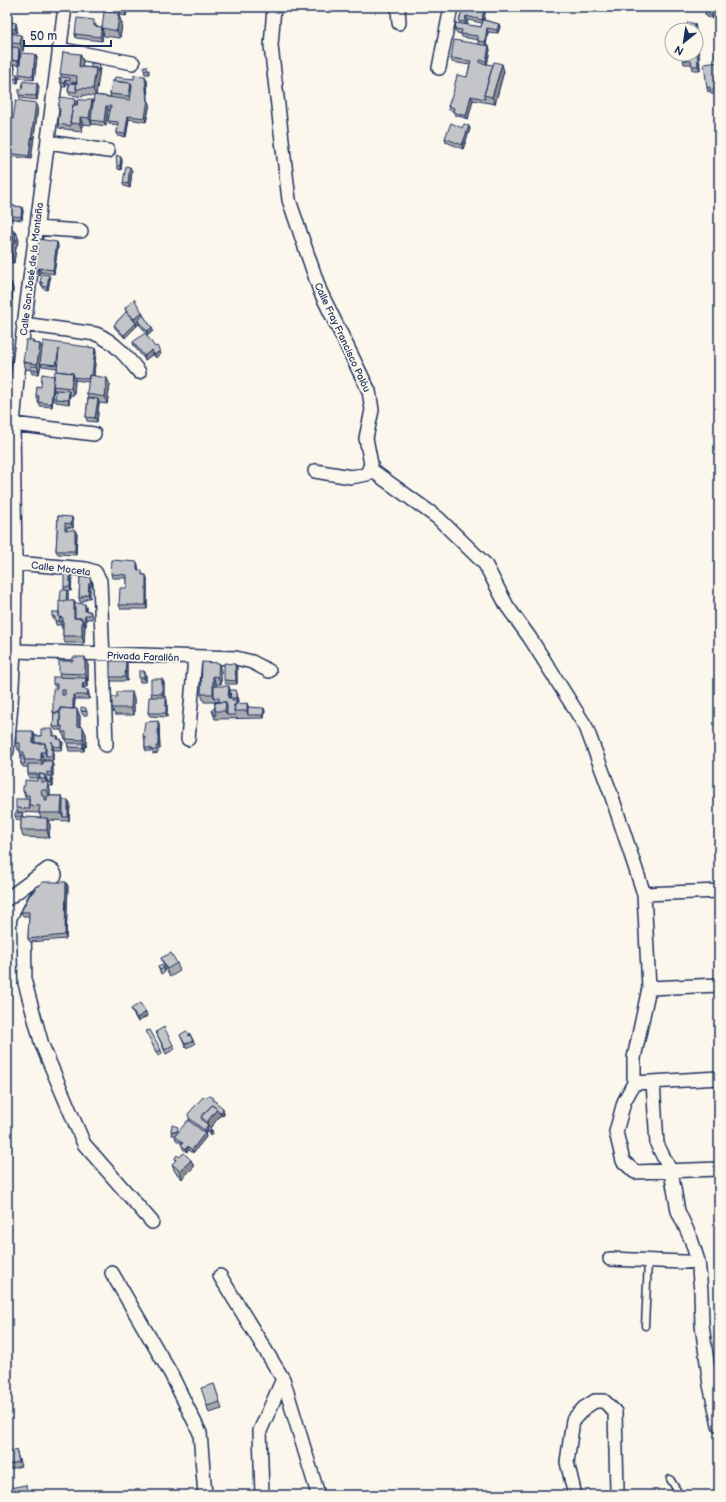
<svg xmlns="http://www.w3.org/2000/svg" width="726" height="1502" viewBox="0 0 726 1502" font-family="'Balsamiq Sans',sans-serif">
<rect width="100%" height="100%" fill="#fbf7ec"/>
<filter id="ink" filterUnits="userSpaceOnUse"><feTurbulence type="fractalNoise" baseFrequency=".025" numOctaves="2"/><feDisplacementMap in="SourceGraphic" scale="8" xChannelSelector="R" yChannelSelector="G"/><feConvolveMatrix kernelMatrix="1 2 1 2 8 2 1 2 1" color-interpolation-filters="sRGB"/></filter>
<g filter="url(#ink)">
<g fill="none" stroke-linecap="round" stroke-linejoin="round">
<g stroke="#1b2f5e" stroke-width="9">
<path id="service" d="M645,1326L648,1261
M670,1479L680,1495"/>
</g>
<g stroke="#1b2f5e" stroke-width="16">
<path id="minor" d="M274,7L271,46L289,200L320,291L369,391L372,410L366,438L371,464L367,474L351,477L315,471
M398,7L399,23
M59,49L133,63
M439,68L451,7
M48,142L108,151
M36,228L81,231
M23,324L96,334C114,341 127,357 139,372
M13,424L94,434
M370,469L438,518L485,564L507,606L530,638L586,727L611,794L644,894L649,988L634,1058V1083
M15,563L86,569L95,572L100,581L106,745
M14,651L236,658L252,662L269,671
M188,739L195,658
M7,751L11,704L14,651L15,563L13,424L17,380L65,7
M644,894L719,891
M7,899L48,869L53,871L55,875L35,899L24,922L25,983L42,1045L84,1144L152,1222
M649,988L719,985
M719,1078L634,1083L624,1102L616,1132L623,1161L635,1172L719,1169
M653,1082L657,1144L671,1172L678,1211L691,1239L698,1261
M610,1259L683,1262L698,1261L701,1291L702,1325L710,1385L719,1425
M112,1273L171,1374L200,1433L205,1495
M220,1276L283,1379L260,1431L262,1495
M283,1379L317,1491V1495
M575,1495L567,1462L573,1420L584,1408L595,1401H604L615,1412L617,1490"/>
</g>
<use href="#service" stroke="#fbf7ec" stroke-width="6"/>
<use href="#minor" stroke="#fbf7ec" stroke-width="13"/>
</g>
<path fill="#a8a9ad" stroke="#1b2f5e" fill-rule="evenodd" d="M459,7H474V8L485,13L484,20L499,24L500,27L498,33L488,32L486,46H489L490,50L487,64L504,71L495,104L473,100L468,119L455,115L453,111L449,110L448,106L467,77L470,65L452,62L451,58L479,44L478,41V40L462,37L461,34L457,33L455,29L460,24L459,21L463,9H460ZM468,20L482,23L481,27L467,25Z
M119,11L127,12L126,16L121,15Z
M706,11L714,17L713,19L707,17L705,14Z
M118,13L122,24L120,38L104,36L103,32L102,41L76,38L75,34L96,24L95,27H102Z
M7,18L17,27V33L12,32V34L24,43L23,51H20L19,65L14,64L15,67L14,74H17L19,78L18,83L11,82L10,77L7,76Z
M719,26V61L716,60L715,57Z
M697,49L699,53L700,70H693L692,64H684L683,60Z
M35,54L37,58L34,80L20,78L19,74Z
M80,54L83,61L82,67L100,68L96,95L111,97L110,94L114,81L134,79L147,80L148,100L150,104L146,122L129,119L126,137L118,136L117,133L118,125L110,124L108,121L110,110L108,109L106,126L92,124V125L83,124L82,132L73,131L72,129V130L59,128L58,124L60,112L58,108L77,102L76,105L92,100L93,104L94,96L83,95V97L70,95L68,91L69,84L66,83V87H62L59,78L62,77L60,74ZM72,82L76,83V84H72Z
M719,62V90L715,91L716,94H711L710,91L708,92L707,88Z
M144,70H149V74H145Z
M37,83L39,87L37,100L20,98L19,95L22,89Z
M36,103L38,107L31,159L7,156V136L10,140L12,130L7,129V119H13Z
M469,126L470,129L463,149L446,142L445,138L462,128Z
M121,157L122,161L121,170L118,169L117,166Z
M132,171L130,188L124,186L123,183Z
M7,205L22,207L23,211L22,220L7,218Z
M7,229L14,230L16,234V232L19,241L16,247L14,263L7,262V265Z
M57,242L58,246L54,274L41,272L39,275H37L35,271Z
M50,279L48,290L44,289L40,282Z
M7,281L11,282L13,289L12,300L8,299L7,306Z
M125,308L142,312L143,315L152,328L153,331L148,335L139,324L125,338L115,328L114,325L126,312Z
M33,340L34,343L40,344L42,349L95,348L96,352L94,376L110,385L107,404L99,403L97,422L87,421L86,417L88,398L87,394L89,382L75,380L74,395H70L69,404L56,402L55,399L56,393L54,389L52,407L40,406L38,402L39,399H37L36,395L41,387L54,376L57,371V368L42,366L41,364L39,374H32L31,370L26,369L23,362Z
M133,342L161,354L156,358L153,354L145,360L134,346Z
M58,516L73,521V528L66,527L67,530L77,534L76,555L58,554L56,551Z
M138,565V570L143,574V575H146L147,579V609H121L119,605L127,588V578H112L111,574Z
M72,576L71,591H67L68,593V601H74L75,605L86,607V611H90L92,615V619H86V626H85L84,643H65L63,636V629H62L61,625H56L55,620H54L52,616L59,612L60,601L64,590V587Z
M80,577L91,580L92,586H90V598H86V600H83V602H80L79,598Z
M202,662L221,671V684H216V686L230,690V698H231L236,690L237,694L238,702H237V703L248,707L265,711L264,718L215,719L212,710L215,707V702H204L201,694Z
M127,664V681H111L110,677Z
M88,665V681H87V687H84V690L89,694V699H75L74,709H77L80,716V726L86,734V747H84V751H69L66,739H65L61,730H55L53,727L54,714L53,712L57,689V687H55L53,684L60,677L59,673Z
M237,667V684H226L224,680Z
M144,671L146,675V682H140L139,678Z
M162,679L164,683V697H166L167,701V717L150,716L148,713L152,697L151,693Z
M117,697L134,699V715H115L112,708Z
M81,711H87V715H83Z
M158,721L159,725L160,749H158V753L153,754L152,751H146L145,748V741L143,737Z
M52,729L54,733V736H58L59,739L63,743L62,750H54L53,748V760H44V761L53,765V776H48L53,780V786H49L50,790V796H62L63,800H68L70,803L69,821L48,820L50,825L49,838L23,837L21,830V820H17L15,816L22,813L23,817L41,818L39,813L17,812L16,808L26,799L23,791L25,786L37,781L38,778H29L28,774V767H23L21,764V756L20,750H18L16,743L33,731L35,736H41Z
M68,886L66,939L30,942L28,939L29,916H23L21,912Z
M161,958L177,963L180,971L170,977L164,966Z
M158,967L164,968L165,972L161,974Z
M131,1009L147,1016L138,1022L132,1012Z
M146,1031L161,1050L162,1054L158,1056Z
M156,1032L173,1045L175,1049L166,1054Z
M190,1034L195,1044L186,1048L180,1035Z
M215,1101L224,1112V1114L223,1116L221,1115L210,1128L213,1134L211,1136L208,1134L207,1131L205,1133L206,1137L193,1153L189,1150L187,1152L183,1149L182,1144L176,1140L175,1136L176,1135H172L171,1131H180L190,1121L189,1118Z
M175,1158L191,1160L194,1167L182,1179L175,1172L172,1164L176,1161Z
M214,1384L222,1409L209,1413L207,1406Z
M16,1450L21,1466L7,1470V1452Z"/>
<path fill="#888a8d" stroke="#1b2f5e" d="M125,8L127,12L126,16L125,12Z
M484,9L485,13L483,23L482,20Z
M118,13L122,24L120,38L117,31Z
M712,13L714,17L713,19L712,16Z
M466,16L468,20L466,26L465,22Z
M10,19L13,26L10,29L12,32L11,36L9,29Z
M16,23L17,27V33L15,29Z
M499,24L500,27L498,33L497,30Z
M695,24L696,28V30H693Z
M102,28L103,32L102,41L100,37Z
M487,28L488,32L486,46L485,42Z
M21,35L24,43L23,51L20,44Z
M489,46L490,50L487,65L486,61Z
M19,48L20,52L19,65L18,61Z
M697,49L699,53L700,70L698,66Z
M35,54L37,58L34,80L33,76Z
M80,54L83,61L81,74L79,67Z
M13,64L15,67L13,77L12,73Z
M99,64L100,68L96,96L93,89L96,68Z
M502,64L504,71L495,104L492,97Z
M17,74L19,78L18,83L17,79Z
M145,76L147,80L148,102V100L150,104L146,122L145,118L147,101Z
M65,80L66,83V87L64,83Z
M37,83L39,87L37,100L36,96Z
M131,83L134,91L131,104L129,96Z
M471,96L473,100L468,119L466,116Z
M75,99L77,102L73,124L71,123Z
M92,100L94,107L91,120L92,124V125L89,118Z
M36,103L38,107L31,159L29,156Z
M106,106L108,109L106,126L104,122Z
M128,116L129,119L126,137L125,134Z
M80,117L83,124L82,132L80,124Z
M469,126L470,129L463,149L462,145Z
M9,136L11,144L8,153L7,150Z
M121,157L122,161L121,170L120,166Z
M130,167L132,171L130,188L128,184Z
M22,207L23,211L22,220L21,217Z
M14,230L19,241L16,247L14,263L11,256Z
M57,242L58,246L54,274L53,270Z
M39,268L41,272L39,275L38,271Z
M49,275L50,279L48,290L47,287Z
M11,282L13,289L12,300L9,292Z
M142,312L145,319L138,321L139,324L137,326L134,319Z
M136,323L137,326L125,338L124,335Z
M152,328L153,331L148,335L147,331Z
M40,344L43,351L40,363L41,364L39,374L37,364Z
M95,348L96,352L93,383L91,379Z
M152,350L153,354L145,360L144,356Z
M160,351L161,354L156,358L154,355Z
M73,373L75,380L74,395L71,388Z
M107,378L110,385L107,404L105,397Z
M53,386L54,389L52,407L51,404Z
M69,391L70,395L69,404L68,400Z
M98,399L99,403L97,422L95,418Z
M72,517L73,521V528L71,524Z
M75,530L77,534L76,555L75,551Z
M137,562L138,565L139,574L137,570Z
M70,572L72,576L71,591L70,587Z
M146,575L147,579V609L146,605Z
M89,583L90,586V598L88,594Z
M67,590L68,593V606L66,602Z
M74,601L76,609V622L74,618Z
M85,604L86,607V615L85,611Z
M85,615L86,619V626L84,622Z
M82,618L85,626L84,643L82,636Z
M85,657L88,665V681L85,674Z
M126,661L127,664V681L125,677Z
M219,663L221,671V684L218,677Z
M235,664L237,667V684L236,681Z
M144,671L146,675V682L144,678Z
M213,676L216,684V698H214L213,694Z
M86,678L87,681V687L85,683Z
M162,679L164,683V697L162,694Z
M83,683L84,687V693L82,689Z
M229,686L230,690V702L228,698Z
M88,690L89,694V699L87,695Z
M236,690L237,694L238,702L236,698Z
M132,692L134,699V715L131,708Z
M73,695L75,699L74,716L73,712Z
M166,697L167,701V717L166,713Z
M226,702L228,710L227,715L225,711Z
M247,703L250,711L248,715L247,711Z
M264,708L265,711L264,718L263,715Z
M77,709L80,716L79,734L77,726Z
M158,721L159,725L160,749L158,746Z
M83,727L86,734V747L83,740Z
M33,731L36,739V747L33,743Z
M61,739L63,743L62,750L61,747Z
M52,741L53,748V760L52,756Z
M45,743L48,751L46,756L45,752Z
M83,743L84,747V751L83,748Z
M41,752L44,760V768L41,760Z
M52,761L53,765V776L51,773Z
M45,775L50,790V797L47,790L48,786L45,779Z
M51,776L53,780V786L51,782Z
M62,796L65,803L63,817L61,813Z
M68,800L70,803L69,821L68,817Z
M47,818L50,825L49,838L47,830Z
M66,882L68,886L66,939L65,935Z
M146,1012L147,1016L138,1022L137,1018Z
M223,1108L224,1114L223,1116L221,1112L222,1109Z
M217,1109L220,1111L221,1115L209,1129L207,1122Z
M208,1125L209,1129L207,1130V1131L205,1133L206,1137L193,1153L192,1150L205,1133L204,1130Z
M212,1130L213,1134L211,1136L210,1132Z
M188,1146L189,1150L187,1152L186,1149Z
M191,1160L194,1167L182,1179L180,1171Z"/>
<path fill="#c3c5c9" stroke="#1b2f5e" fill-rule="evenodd" d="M120,7L125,8V12L119,11Z
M463,7H472L484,9L482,20L466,16L465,22L459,21Z
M706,11L712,13V16L705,14Z
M104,12L118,13V16H119L117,31L102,28Z
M7,18L10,19L9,29H7Z
M77,18L94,20V26L102,27L100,37L75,34Z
M483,20L499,24L497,30L487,28L485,42L478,41V36L461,34L462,30L455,29L456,23L481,27Z
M11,22L16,23L15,29H10Z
M688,22L695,24L693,30H686Z
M719,26V57H715L716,35H717Z
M7,33L21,35L20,44L7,42Z
M454,40L489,46L486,61L480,60V63L493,65L484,95L485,99L471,96L466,116L453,112L454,108L448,106L453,93L457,75L467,77L471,61L451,58Z
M7,46L19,48L18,61L10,60L9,63L13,64L12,73L17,74V79L10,78V73H7V58H8L9,56H7Z
M696,49H697L698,66H692L691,61L683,60V54H696Z
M63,52L80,54L79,67L96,68L93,89L81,88L80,89H76L77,76L60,74Z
M21,53L35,54L33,76L19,74Z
M494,62L502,64L492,97L484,95Z
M719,62V86L714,87V90H710V87L707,88L704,64Z
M91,63L99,64L98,72L96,68H91Z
M144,66H147V70H144Z
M134,75L145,76L147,101L148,100L145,118L128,116L125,134L117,133L118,122L108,121L111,106H106L104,122L91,120L94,95L130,100L132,87L131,83L114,81L115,77L134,79Z
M60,77L70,78V81L65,80L64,83H61V79L59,78Z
M23,81L37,83L36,96L19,95V89H22Z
M112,81L131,83L129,96L110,94Z
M77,82L76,89L77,92L68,91L70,83L76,84Z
M60,97L75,99L74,105H73L70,123L71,126L58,124L60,109L58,108Z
M16,100L36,103L29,156L8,153L12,126H7V119H13Z
M78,100H92L89,118L80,117V124L70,123L73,105H77Z
M451,123L462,128L464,124L469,126L462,145L445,138Z
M7,136H9L7,150Z
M116,155L121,157L120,166H117Z
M126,166L130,167L128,184L123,183Z
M7,205L22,207L21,217L7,215Z
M7,229L14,230L11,256L7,255Z
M16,232L18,237L15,243Z
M39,239L57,242L53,270L39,268L38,271H35Z
M42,274L49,275L47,287L42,286L43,283L40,282Z
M7,281L11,282L9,292H7Z
M134,299L142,312L134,319L125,308Z
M126,312L136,323L124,335L114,325Z
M143,315L152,328L147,331L138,321Z
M145,333L155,347L157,346L160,351L154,355L152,350L144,356L133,342Z
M26,340H33V343L40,344L37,364L23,362Z
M43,341L95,348L92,376L89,375V379L74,377L73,373L57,371L59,349L56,365L40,363Z
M31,366L38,367V370H31Z
M55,371L73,373L71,388L53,386Z
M42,374L54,376L51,404L38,402L39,396L36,395L37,386L41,387Z
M89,375L107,378L105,397L87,394Z
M56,390L69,391L68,400L55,399Z
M88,398L98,399L95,418L86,417Z
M58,516L72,517L71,524L65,523V530H75V551H56Z
M112,560L137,562V570H142V575H146V605H119L120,588H127V575L111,574Z
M64,572H70V587H64Z
M80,577H90L91,583H89L88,594L85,595V596H82V598H79Z
M61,590H67L66,601H60Z
M59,601H74V618H82V636H63V618L59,617Z
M75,603L85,604V611H90V615H85L84,622H83L82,618H75Z
M52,612H59V617L60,621H55V617L52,616Z
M60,621H63V625H61Z
M73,657H85V674L59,673V661H73Z
M110,661H126L125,677H110Z
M202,662L219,663L218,677L213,676V694H201Z
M224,663L235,664L236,681L224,680Z
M139,671H144V678H139Z
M53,677L86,678L85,683H83L82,689L88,690L87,695H73V709L60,708V712H53V689H57V684H53ZM62,690H65V695H62Z
M151,679H162V694L151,693Z
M214,686H229L228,698H231L230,690H236V698H232V700H236V704H235V705L233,706H235L234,711L236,715H227V706L226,702H215V704V702H219V698H214Z
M117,692H132L131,708H112V697H117Z
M149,697H166V713H148Z
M215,702H226L225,711H215Z
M247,703V711H234L235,704Z
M81,707L86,708V711H81Z
M215,707V711L216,715H214L212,710Z
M248,707L264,708L263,715H248Z
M60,708L77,709V726L83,727V740L66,739V732H62V726H60Z
M54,713H60V727H53Z
M158,721V746H156L157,750H151V748H145V737H143L145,722Z
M41,729H52V736H58L57,739H61V747L53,746L52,741V756H46V747L45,743H35V736H41Z
M16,731H33V743H45V752H41V760H24V752H20V743H16Z
M68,743H83V748L68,747Z
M21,755H24V760L25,764H21Z
M43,761H52L51,773L47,772V776H51V782H48L45,775L39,774L40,778H38L37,774H28V764H43Z
M39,774L45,775V779H40Z
M37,778H40L41,782H48L47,790H41L42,796H45V801H47V796H62L61,813H39L40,806L29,805V795H25V791H23V786H25V780L37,781Z
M16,799H29V805L30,809L16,808Z
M63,800H68V817H63Z
M15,813H22V816H15Z
M21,817L47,818V830H21Z
M43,882H66L65,935L28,939L29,912H21L29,896Z
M171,953L177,963L167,969L161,958Z
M162,965L164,968L160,970L158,967Z
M140,1003L146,1012L137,1018L131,1009Z
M164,1027L173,1045L165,1050L156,1032Z
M150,1030L161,1050L156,1052L146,1031Z
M186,1031L190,1034L188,1036L190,1035L193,1041L185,1044L180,1035Z
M210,1096L214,1098L213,1100L223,1108L222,1109L223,1110L221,1112L220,1111L219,1113L217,1109L212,1105L201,1117L203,1121L208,1125L204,1130L189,1118L188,1114L203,1097Z
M212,1105L217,1109L207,1122L201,1117Z
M188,1120L205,1133L192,1150L188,1146L186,1149L181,1145L183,1143L175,1136Z
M172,1125L178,1127L177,1132L171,1131Z
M208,1127L212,1130L210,1132L207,1130Z
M184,1153L191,1160L180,1171L172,1164L176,1160L175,1158L177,1155L179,1157Z
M214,1384L220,1402L207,1406L201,1388Z
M16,1450L19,1462L7,1465V1452Z
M26,1485L28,1495H10L9,1488Z"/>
</g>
<g text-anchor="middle" stroke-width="3.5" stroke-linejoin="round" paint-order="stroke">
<g font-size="10" fill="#1b2f5e" stroke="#fbf7ec">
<text transform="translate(31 269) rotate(-83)" y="4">Calle San José de la Montaña</text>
<text transform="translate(343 337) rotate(65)" y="4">Calle Fray Francisco Palóu</text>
<text transform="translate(61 568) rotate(7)" y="4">Calle Moceta</text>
<text transform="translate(143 656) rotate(2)" y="4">Privada Farallón</text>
</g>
</g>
<rect width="726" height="1502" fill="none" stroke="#fbf7ec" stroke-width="24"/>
<rect x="12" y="12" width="702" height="1478" fill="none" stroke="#1b2f5e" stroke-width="1.5" filter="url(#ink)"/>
<g transform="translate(684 42) rotate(210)"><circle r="19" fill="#fbf7ec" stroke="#a1a7b3"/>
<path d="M0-3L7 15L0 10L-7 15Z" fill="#1b2f5e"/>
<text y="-6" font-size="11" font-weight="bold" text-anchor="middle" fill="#1b2f5e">N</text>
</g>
<path d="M24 40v6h87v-6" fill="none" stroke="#1b2f5e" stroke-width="2"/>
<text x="30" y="40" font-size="12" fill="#1b2f5e" stroke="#fbf7ec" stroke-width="3" paint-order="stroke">50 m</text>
</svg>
